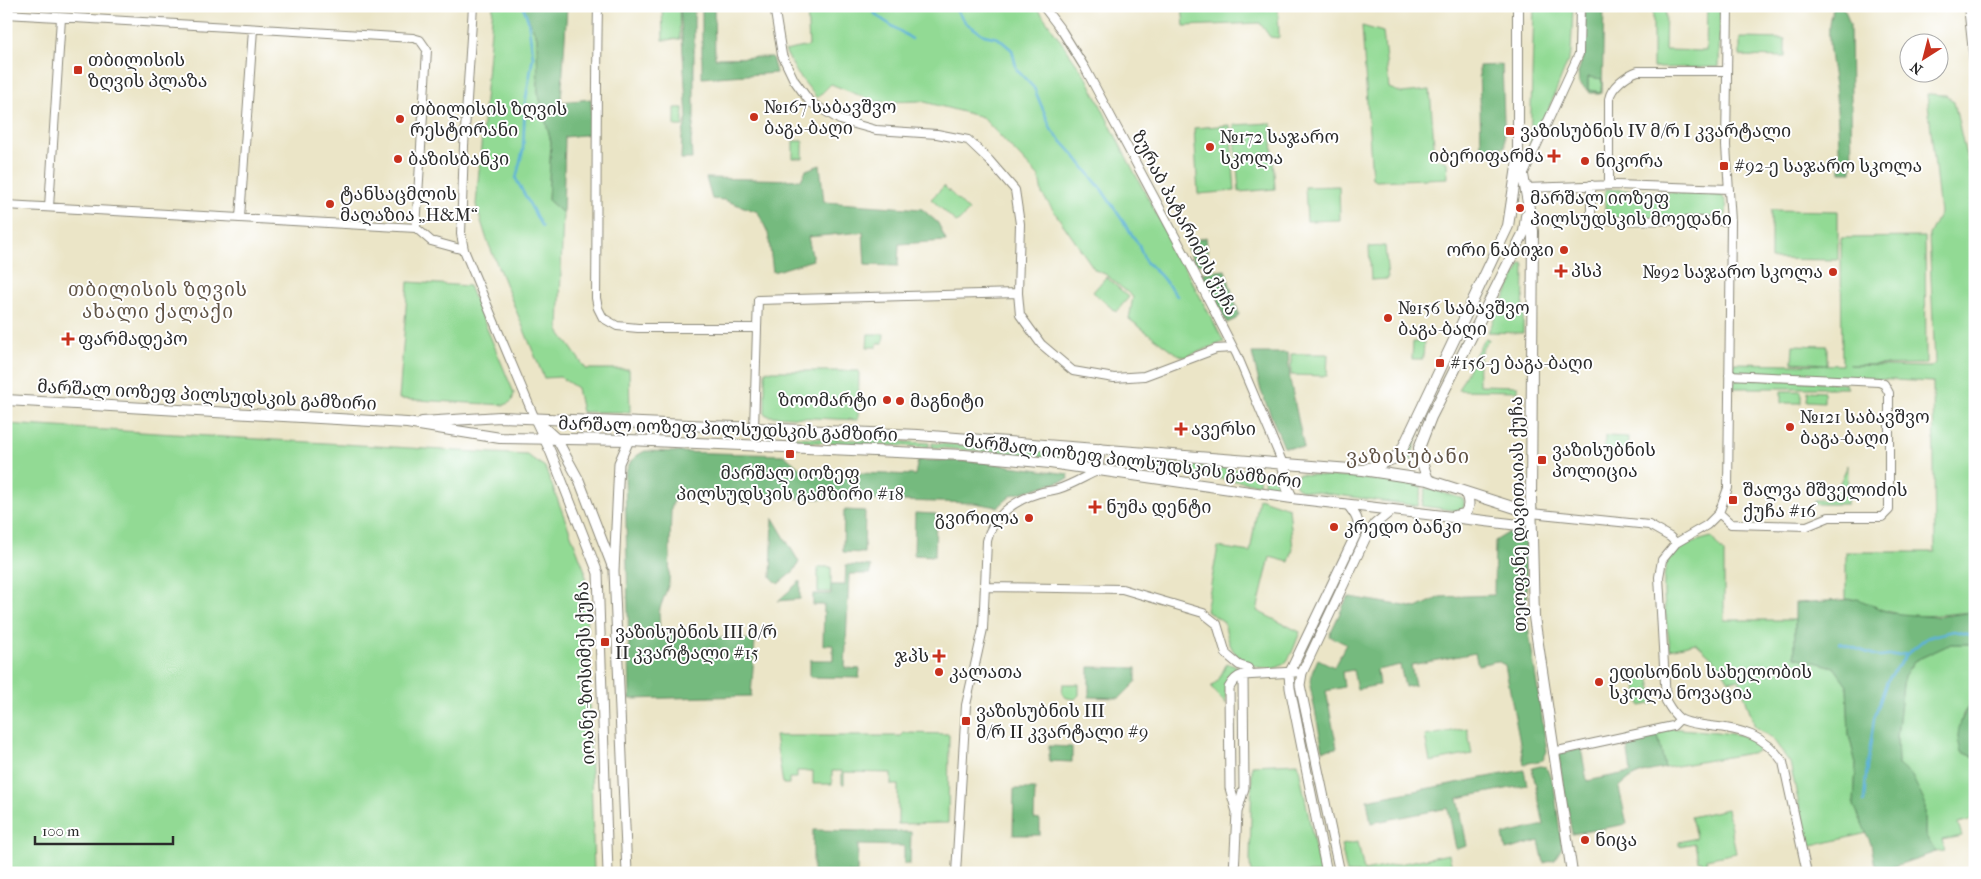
<svg xmlns="http://www.w3.org/2000/svg" width="1981" height="879" viewBox="0 0 1981 879" font-family="'IM FELL French Canon','Noto Serif Georgian',serif">
<rect width="100%" height="100%" fill="#fff"/>
<filter id="ink" filterUnits="userSpaceOnUse"><feTurbulence type="fractalNoise" baseFrequency=".02" numOctaves="2"/><feDisplacementMap in="SourceGraphic" scale="10" xChannelSelector="R" yChannelSelector="G"/><feConvolveMatrix kernelMatrix="1 2 1 2 8 2 1 2 1" color-interpolation-filters="sRGB"/></filter>
<filter id="wash" filterUnits="userSpaceOnUse"><feTurbulence type="fractalNoise" baseFrequency=".0096" numOctaves="4" result="noise"/><feDisplacementMap in="SourceGraphic" scale="20" xChannelSelector="R" yChannelSelector="G"/><feGaussianBlur stdDeviation="1.12" result="paint"/><feColorMatrix in="noise" values="0 0 0 0 0 0 0 0 0 0 0 0 0 0 0 0 0 1.4 0 .05"/><feComposite in="paint" operator="in"/></filter>
<g filter="url(#wash)">
<rect width="100%" height="100%" fill="#ebe5c7"/>
<path fill="#92da94" stroke="#5e8260" d="M493,6H522L537,37L538,92L551,142L548,200L563,213L559,331L586,369H629L630,412H582L577,388L560,377L544,378L487,240L476,205Z
M662,6H679L680,39L663,40Z
M807,6H1036L1087,78L1121,147L1224,342L1185,357L1175,353L1129,319L1133,297L1105,274L1095,270L1042,194L1039,177L982,117L921,101L876,102L831,84L817,98L797,73L785,51L809,46Z
M1182,6H1278L1279,38L1270,37L1260,23L1184,26Z
M1534,6H1573L1571,53L1534,146L1532,147L1530,145Z
M1653,6H1666L1665,50L1706,51L1707,6H1720L1719,67L1653,68Z
M1362,26L1383,32L1389,88L1402,93L1430,90L1435,158L1447,162L1448,178L1376,181L1372,178Z
M1740,38L1785,39V57L1740,56Z
M1588,77L1602,78L1601,92L1588,90Z
M1927,94L1946,95L1954,102L1975,196V612C1947,613 1918,620 1890,612C1873,608 1866,599 1846,599V552H1935L1933,382L1733,372L1734,363L1842,365L1841,238L1925,237L1926,364L1849,365L1925,367H1931L1935,363L1929,235L1940,213Z
M675,108H683V126H675Z
M1271,123L1275,189L1239,192L1234,125Z
M1230,125L1235,191L1198,194L1194,128Z
M793,141H803V158H793Z
M944,186L969,211L957,223L931,199Z
M1339,186L1340,220L1307,221L1305,187Z
M1605,189L1721,195C1727,201 1727,207 1726,215L1723,218L1605,219Z
M1771,210L1838,211V260L1771,259Z
M1385,246L1388,279L1371,280L1369,247Z
M1521,264L1523,263L1524,266L1523,333L1488,332Z
M1106,277L1129,297L1116,312L1093,292Z
M408,282L469,286L514,393L512,401L505,405L399,399Z
M868,334H884L883,343H877V347H867Z
M1485,339L1490,340C1476,350 1479,369 1479,385L1518,386V391L1458,390L1482,342Z
M1413,342H1424L1423,359H1412Z
M1793,345L1827,346V364L1792,362Z
M1291,354H1328L1327,376L1291,375Z
M765,371H859L858,420L769,416L765,414Z
M1736,378L1845,383L1848,388H1732Z
M1781,391H1801V403H1781Z
M1808,391L1824,392V402L1807,401Z
M6,424L527,455L545,467L585,571L594,873H6Z
M1417,431L1419,432L1412,454V461L1399,459L1408,447Z
M769,436L929,443V447L768,440Z
M1605,436L1628,437L1627,454L1604,453Z
M932,443L1050,452L1049,457L932,447Z
M1053,453L1092,457L1093,460L1052,457Z
M1107,459L1260,471L1259,484L1107,464Z
M1848,465L1847,504H1814V500H1832Z
M1265,471L1281,472L1278,479V487L1264,485Z
M1300,474L1403,482L1422,487L1418,506L1301,490C1295,486 1294,482 1296,476Z
M1426,488L1461,498L1464,500V507L1459,511L1422,506Z
M1259,498L1289,508L1293,549L1289,562L1270,557L1257,611L1300,632C1296,641 1293,653 1287,661C1273,677 1243,665 1233,650C1227,641 1227,630 1223,621L1206,611L1218,547L1250,552Z
M1711,537L1724,553V620H1795V657L1834,667L1847,685L1849,735L1856,764L1854,805L1867,833L1808,847L1790,763L1773,739L1755,727L1739,679L1729,681L1717,662L1696,643L1670,649C1668,628 1656,569 1672,554C1682,544 1698,541 1711,537Z
M818,567H831V592H818Z
M1951,644H1975V688L1971,702L1963,714L1958,736L1961,752L1975,757V819L1958,823L1962,836L1942,840L1945,851L1936,852L1925,835V803L1898,765L1897,736L1904,676L1914,661Z
M1227,663L1239,668C1225,675 1225,690 1226,704L1211,687L1219,679Z
M1649,676L1655,703L1640,706L1635,679Z
M1063,684H1079V695L1075,699L1067,698L1062,694Z
M1467,728L1472,754L1430,762L1425,736Z
M1668,728L1717,732L1740,735L1757,741L1759,747L1756,752L1665,768L1657,731Z
M904,733L949,734L948,823L898,824V785H891V773L844,772V784H842V771H832V784H813V771H797V778H789V784H783L775,736H901Z
M1298,763L1320,873H1251L1250,863L1252,765Z
M1727,809L1736,853L1706,859L1709,872L1704,873L1702,861H1698L1695,843L1679,846V842L1696,838L1691,817Z
M1358,842L1364,871L1449,854L1453,873H1347L1341,845Z"/>
<path fill="#75ba7e" stroke="#507254" fill-rule="evenodd" d="M522,6H567L561,102L591,99L592,134L565,137L563,213L548,200L551,142L538,92L537,37Z
M680,6H694V119L691,141L692,159H681L682,137L687,118Z
M702,6H714L715,58L772,57L776,73L702,78Z
M1585,6H1604L1602,93H1590L1579,83L1578,73L1585,49ZM1588,77L1602,79L1601,92L1588,90Z
M1840,6L1845,10L1850,25L1852,172H1840C1839,146 1838,121 1836,95C1834,72 1822,27 1834,7Z
M1502,65L1505,147L1481,148L1479,66Z
M820,165L824,202L922,209L938,223L946,241L899,244L898,266L865,265L863,232L808,237L813,260L773,272L768,233L758,212L724,200L712,199L706,178L801,180L806,170Z
M1206,237L1209,264H1196L1187,249L1196,240Z
M1225,270L1239,314L1236,319L1227,323L1201,273Z
M1252,353H1288L1290,380L1304,448L1284,447L1261,391Z
M645,451L784,455L803,471L915,475L918,460L982,462L1068,474L1069,479L1012,495L998,507L974,503L682,495C675,499 672,502 671,510L669,583L659,611L660,634L755,640L751,696L630,699L625,476C628,462 633,457 645,451Z
M844,510L865,511L864,553L843,552Z
M915,513L936,514L935,556L914,555Z
M773,518L799,562L794,571L778,584L771,577Z
M1508,533H1520L1525,537L1526,541L1527,619L1547,751L1543,760L1524,764L1505,665L1497,661L1478,665L1475,653L1411,665L1415,685L1405,687L1400,665L1377,670L1379,685L1357,689L1353,670L1342,672L1344,687L1326,691L1337,748L1323,750L1310,686L1313,670L1318,659L1334,667L1346,644L1329,636L1347,598L1350,597L1417,608L1440,597L1494,595L1495,541Z
M846,565L871,566L870,574H849L845,668L860,669L859,678L810,677V660H833V645H823L824,605H813V594H831V585H845Z
M800,581V599L778,601Z
M1858,599L1890,613L1935,617L1975,612V644H1951L1914,661L1904,676L1897,736L1898,765L1912,776L1925,803V835L1936,852L1880,871L1874,860L1871,844L1854,805L1856,764L1849,735L1847,685L1834,667L1795,657V603Z
M1089,667L1136,668V682L1120,698L1089,697Z
M1975,688V757L1961,752C1960,747 1958,741 1958,736C1958,721 1971,704 1975,688Z
M1657,731L1665,768C1647,772 1632,773 1619,788L1627,824L1572,834L1558,754L1581,748L1587,781L1631,772L1626,738Z
M1049,746L1072,747V762L1049,761Z
M1540,766L1546,767L1554,786L1562,848L1554,860L1544,863L1539,841L1506,850L1503,835L1544,825L1532,768Z
M1524,770L1527,785L1458,798L1467,846L1456,849L1448,808L1371,823L1367,800Z
M1014,789H1035L1034,819L1040,820V835H1013Z
M813,830L911,832L910,864H904V846L858,845L857,873H813Z"/>
<g fill="none" stroke-linecap="round" stroke-linejoin="round">
<path stroke="#5db2d9" stroke-width="2.5" d="M523,6L528,20L533,57L525,104L523,150L516,179L542,227
M869,6L877,16L912,39
M953,6L966,23L984,35L998,38L1012,50L1017,70L1034,88L1052,131L1074,155L1102,190L1139,245L1145,261L1160,275L1177,296
M1840,643L1880,657L1906,654
M1864,802L1866,775L1874,719L1887,681L1907,654L1927,637L1954,631L1975,636"/>
</g>
</g>
<g filter="url(#ink)">
<g fill="none" stroke-linecap="round" stroke-linejoin="round">
<g stroke="#8b8879" stroke-width="10">
<path id="minor" d="M473,6L464,146L461,234L464,250L535,419
M598,6C596,104 597,201 596,298L598,308L603,318L617,326L638,328H757L754,429
M774,6L782,55L794,80L810,102L840,120L876,130L937,134L968,140L989,160L1015,190L1020,224L1018,293L1020,315L1041,344L1073,371L1114,378L1144,376L1216,349L1233,348
M1043,6L1062,31L1085,68L1191,266L1237,355L1283,464
M1728,6L1726,146L1731,221L1728,488L1719,513L1707,525L1676,543L1662,560L1659,577L1666,701C1670,708 1673,714 1680,719C1689,724 1700,724 1710,726C1741,729 1765,735 1783,762L1807,873
M1968,6L1975,71
M6,14L413,38L420,40L427,50L416,228
M1523,175L1579,54L1580,6
M1591,185V222
M1609,185V99C1611,87 1626,75 1638,71H1727
M1525,188L1616,185L1729,189
M6,205L416,228L431,241L464,250
M49,207L61,18
M1529,212L1541,220L1731,221
M240,218L253,29
M757,328L758,300L1018,293
M1531,513L1649,525L1670,537L1676,543
M1719,513L1731,524L1807,526L1829,517H1882L1889,510V393L1884,384L1879,382L1729,375
M986,587L1122,589L1203,613L1217,624L1226,654L1239,665L1248,668L1250,674
M1553,752L1673,726L1680,719
M956,873L966,705L983,629L987,541C992,516 1015,500 1039,493C1045,491 1052,491 1058,489C1071,485 1084,477 1097,471"/>
</g>
<g stroke="#8b8879" stroke-width="11">
<path id="tertiary" d="M535,419L551,453L598,573L608,873
M536,420L557,439L566,456L579,480L612,566
M1237,812L1230,788L1229,688C1232,682 1236,677 1243,675L1295,672
M627,873L614,571L619,463L629,440
M1234,873L1237,812L1244,788L1243,675
M1327,873L1290,688L1289,674L1358,530C1360,520 1354,513 1348,505
M1340,873L1300,685L1302,673L1365,539L1375,524L1392,510"/>
</g>
<g stroke="#8b8879" stroke-width="12">
<path id="secondary" d="M1518,160L1523,175L1533,231L1531,497L1534,617L1572,873
M6,400L407,423L500,438L629,440L964,455L1050,463L1292,498L1519,525L1531,513
M422,422L500,417L918,435L1363,470L1428,480L1531,513
M1283,464L1287,487L1292,498
M1364,470L1393,459L1401,452L1508,226L1518,160V6
M1097,471L1100,449
M1428,480L1420,457L1419,448L1431,417L1524,232L1526,216
M1455,516L1465,514C1470,506 1469,502 1466,493"/>
</g>
<use href="#minor" stroke="#fff" stroke-width="8"/>
<use href="#tertiary" stroke="#fff" stroke-width="9"/>
<use href="#secondary" stroke="#fff" stroke-width="10"/>
</g>
</g>
<g fill="#c8321e" stroke="#fff" stroke-width="2">
<rect x="73" y="65" width="10" height="10" rx="2.5"/>
<circle cx="754" cy="117" r="5"/>
<circle cx="400" cy="119" r="5"/>
<rect x="1505" y="126" width="10" height="10" rx="2.5"/>
<circle cx="1210" cy="147" r="5"/>
<path d="M1551.5 148.5h5v5h5v5h-5v5h-5v-5h-5v-5h5z"/>
<circle cx="398" cy="159" r="5"/>
<circle cx="1585" cy="161" r="5"/>
<rect x="1719" y="161" width="10" height="10" rx="2.5"/>
<circle cx="330" cy="204" r="5"/>
<circle cx="1520" cy="208" r="5"/>
<circle cx="1564" cy="250" r="5"/>
<path d="M1558.5 263.5h5v5h5v5h-5v5h-5v-5h-5v-5h5z"/>
<circle cx="1833" cy="272" r="5"/>
<circle cx="1388" cy="318" r="5"/>
<path d="M65.5 331.5h5v5h5v5h-5v5h-5v-5h-5v-5h5z"/>
<rect x="1435" y="358" width="10" height="10" rx="2.5"/>
<circle cx="887" cy="400" r="5"/>
<circle cx="900" cy="401" r="5"/>
<circle cx="1790" cy="427" r="5"/>
<path d="M1178.5 421.5h5v5h5v5h-5v5h-5v-5h-5v-5h5z"/>
<rect x="785" y="449" width="10" height="10" rx="2.5"/>
<rect x="1537" y="455" width="10" height="10" rx="2.5"/>
<rect x="1728" y="495" width="10" height="10" rx="2.5"/>
<path d="M1092.5 499.5h5v5h5v5h-5v5h-5v-5h-5v-5h5z"/>
<circle cx="1029" cy="518" r="5"/>
<circle cx="1334" cy="527" r="5"/>
<rect x="600" y="637" width="10" height="10" rx="2.5"/>
<path d="M936.5 648.5h5v5h5v5h-5v5h-5v-5h-5v-5h5z"/>
<circle cx="939" cy="672" r="5"/>
<circle cx="1599" cy="682" r="5"/>
<rect x="961" y="716" width="10" height="10" rx="2.5"/>
<circle cx="1585" cy="840" r="5"/>
</g>
<g text-anchor="middle" stroke-width="4" stroke-linejoin="round" paint-order="stroke">
<g font-size="18" fill="#2b2b2b" stroke="#fff" text-anchor="start">
<text x="88" y="66">თბილისის<tspan x="88" dy="21">ზღვის პლაზა</tspan></text>
<text x="764" y="113">№167 საბავშვო<tspan x="764" dy="21">ბაგა-ბაღი</tspan></text>
<text x="410" y="115">თბილისის ზღვის<tspan x="410" dy="21">რესტორანი</tspan></text>
<text x="1520" y="137">ვაზისუბნის IV მ/რ I კვარტალი</text>
<text x="1220" y="143">№172 საჯარო<tspan x="1220" dy="21">სკოლა</tspan></text>
<text x="1544" y="162" text-anchor="end">იბერიფარმა</text>
<text x="408" y="165">ბაზისბანკი</text>
<text x="1595" y="167">ნიკორა</text>
<text x="1734" y="172">#92-ე საჯარო სკოლა</text>
<text x="340" y="200">ტანსაცმლის<tspan x="340" dy="21">მაღაზია „H&amp;M“</tspan></text>
<text x="1530" y="204">მარშალ იოზეფ<tspan x="1530" dy="21">პილსუდსკის მოედანი</tspan></text>
<text x="1554" y="256" text-anchor="end">ორი ნაბიჯი</text>
<text x="1571" y="277">პსპ</text>
<text x="1823" y="278" text-anchor="end">№92 საჯარო სკოლა</text>
<text x="1398" y="314">№156 საბავშვო<tspan x="1398" dy="21">ბაგა-ბაღი</tspan></text>
<text x="78" y="345">ფარმადეპო</text>
<text x="1450" y="369">#156-ე ბაგა-ბაღი</text>
<text x="877" y="406" text-anchor="end">ზოომარტი</text>
<text x="910" y="407">მაგნიტი</text>
<text x="1800" y="423">№121 საბავშვო<tspan x="1800" dy="21">ბაგა-ბაღი</tspan></text>
<text x="1191" y="435">ავერსი</text>
<text x="1552" y="456">ვაზისუბნის<tspan x="1552" dy="21">პოლიცია</tspan></text>
<text x="790" y="479" text-anchor="middle">მარშალ იოზეფ<tspan x="790" dy="21">პილსუდსკის გამზირი #18</tspan></text>
<text x="1743" y="496">შალვა მშველიძის<tspan x="1743" dy="21">ქუჩა #16</tspan></text>
<text x="1106" y="513">ნუმა დენტი</text>
<text x="1019" y="524" text-anchor="end">გვირილა</text>
<text x="1344" y="533">კრედო ბანკი</text>
<text x="615" y="638">ვაზისუბნის III მ/რ<tspan x="615" dy="21">II კვარტალი #15</tspan></text>
<text x="929" y="662" text-anchor="end">ჯპს</text>
<text x="949" y="678">კალათა</text>
<text x="1609" y="678">ედისონის სახელობის<tspan x="1609" dy="21">სკოლა ნოვაცია</tspan></text>
<text x="976" y="717">ვაზისუბნის III<tspan x="976" dy="21">მ/რ II კვარტალი #9</tspan></text>
<text x="1595" y="846">ნიცა</text>
</g>
<g font-size="18" fill="#2b2b2b" stroke="#fff">
<text transform="translate(1185 223) rotate(62)" y="6">ზურაბ პატარიძის ქუჩა</text>
<text transform="translate(207 395) rotate(3)" y="6">მარშალ იოზეფ პილსუდსკის გამზირი</text>
<text transform="translate(728 429) rotate(2)" y="6">მარშალ იოზეფ პილსუდსკის გამზირი</text>
<text transform="translate(1133 461) rotate(7)" y="6">მარშალ იოზეფ პილსუდსკის გამზირი</text>
<text transform="translate(1518 514) rotate(-91)" y="6">თეოფანე დავითაიას ქუჩა</text>
<text transform="translate(585 673) rotate(-92)" y="6">იოანე-ზოსიმეს ქუჩა</text>
</g>
<g font-size="19" letter-spacing="1" fill="#615446" stroke="#fff">
<text x="158" y="296">თბილისის ზღვის<tspan x="158" dy="22">ახალი ქალაქი</tspan></text>
</g>
<g font-size="20" letter-spacing="1" fill="#615446" stroke="#fff">
<text x="1408" y="463">ვაზისუბანი</text>
</g>
</g>
<rect width="1981" height="879" fill="none" stroke="#fff" stroke-width="25"/>
<g transform="translate(1924 58) rotate(216)"><circle r="24" fill="#ffffff" stroke="#aaaaaa"/>
<path d="M0-4L9 19L0 12L-9 19Z" fill="#c8321e"/>
<text y="-8" font-size="14" font-weight="bold" text-anchor="middle" fill="#2b2b2b">N</text>
</g>
<path d="M35 836v8h138v-8" fill="none" stroke="#2b2b2b" stroke-width="2.5"/>
<text x="42" y="836" font-size="15" fill="#2b2b2b" stroke="#ffffff" stroke-width="4" paint-order="stroke">100 m</text>
</svg>
